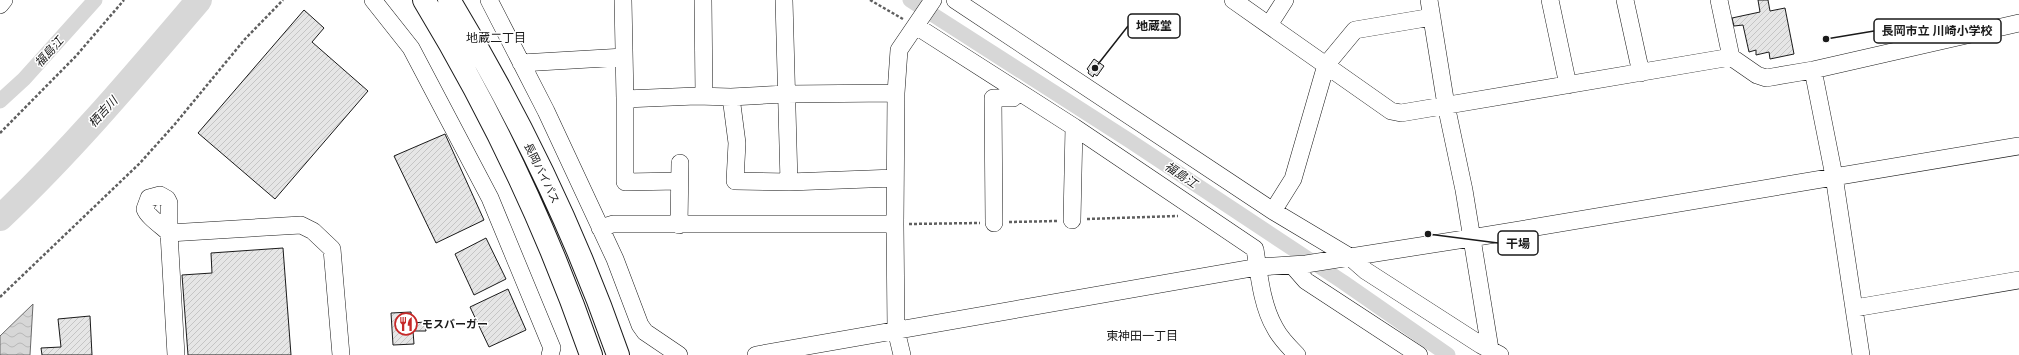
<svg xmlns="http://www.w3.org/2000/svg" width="2019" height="355" viewBox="0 0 2019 355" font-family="'Libre Baskerville','Noto Sans JP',serif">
<defs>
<pattern id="water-waves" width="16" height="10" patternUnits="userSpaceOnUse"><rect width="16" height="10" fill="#d7d7d7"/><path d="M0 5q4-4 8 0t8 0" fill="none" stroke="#b8b8b8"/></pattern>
<pattern id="building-hatch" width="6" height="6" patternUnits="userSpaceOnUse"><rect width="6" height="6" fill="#e6e6e6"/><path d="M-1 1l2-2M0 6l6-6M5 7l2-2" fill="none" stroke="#c5c5c5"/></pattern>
</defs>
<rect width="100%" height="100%" fill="#fff"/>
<path fill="url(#water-waves)" stroke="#6a6a6a" d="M33,304L30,355H0V336Z"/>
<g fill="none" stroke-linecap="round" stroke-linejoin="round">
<path stroke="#d7d7d7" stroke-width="15" d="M910,0L1130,141L1343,282L1448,355
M0,101L24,79L95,0"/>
<path stroke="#d7d7d7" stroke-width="26" d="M0,218C72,150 135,75 199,0"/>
</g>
<path fill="url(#building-hatch)" stroke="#1a1a1a" d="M1758,0H1768L1770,11L1785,8L1794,54L1770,59L1769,52L1756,55V50L1749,52L1743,25L1734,26L1732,18L1760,12Z
M304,10L324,28L312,42L368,91L275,199L198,133Z
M1094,59L1104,66L1097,76L1094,74L1093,77L1088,73L1089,71L1087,69Z
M445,134L484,220L436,243L394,156Z
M486,238L506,279L474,295L455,254Z
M283,248L291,355H188L182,275L212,273L211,253Z
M508,289L526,330L489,347L470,307Z
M411,312L412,323L425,322L426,331H413L414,344L393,345L391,313Z
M90,316L92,355H42L41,348L61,347L58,319Z"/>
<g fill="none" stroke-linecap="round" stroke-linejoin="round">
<g stroke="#1a1a1a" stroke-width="18">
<path id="minor" d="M373,0L411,48L490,198L552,348L550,355
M489,0L546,111L615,259L640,325L645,332L679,355
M623,0L625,99L696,96L731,97L786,94L896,93
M703,0L704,96
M784,0L789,182
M955,0L1273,211L1350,257L1366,271L1481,345L1500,355
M1233,0L1391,111L1401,113L1731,57L1757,75L1766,78L1813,70L2019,23
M1429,0L1446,105L1464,190L1490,349
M1550,0L1568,85
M1625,0L1641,73
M1719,0L1731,57
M0,5L4,0
M1269,25L1285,0
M916,26L1074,127L1255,249C1259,275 1262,306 1275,328C1280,338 1289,347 1297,355
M521,63L624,57
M1813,70L1834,176L1861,355
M731,97L737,143L735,181L789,182L895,178
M625,99V182L679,181
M160,195L167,199L169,203V233C162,226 148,217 145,209L149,198Z
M1273,211L1293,179L1326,65L1355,30L1432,17
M1072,220L1074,127
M994,223L993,98H1013L1019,92
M679,225L680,163
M600,228L613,224H895
M1292,265L1306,281L1419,355
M1855,308L2019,280
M176,355L169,233L301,225L313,231L332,249L341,355
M756,355L1258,267L1306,264L1471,238L2019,146
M902,355L896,330L895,224L896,93L899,50L933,0"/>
</g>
<g stroke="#1a1a1a" stroke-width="24">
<path id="highway" d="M424,0C492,112 548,231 591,355
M449,0C517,112 575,231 618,355"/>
</g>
<path stroke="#5f5f5f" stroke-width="2.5" stroke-dasharray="3 2" stroke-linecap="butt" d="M870,0L903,19
M0,133L76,56L124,0
M1087,219L1178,216
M1009,222L1058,221
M909,224L980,223
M0,297L140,163L175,124L245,39L283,0"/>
<use href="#minor" stroke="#fff" stroke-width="17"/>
<use href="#highway" stroke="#fff" stroke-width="22"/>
</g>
<defs>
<g id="restaurant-ring" transform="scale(1.15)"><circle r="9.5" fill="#fff" stroke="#c62828" stroke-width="1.5"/><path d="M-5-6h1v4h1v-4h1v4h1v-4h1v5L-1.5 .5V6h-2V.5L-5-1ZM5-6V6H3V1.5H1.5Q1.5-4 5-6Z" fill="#c62828"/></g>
</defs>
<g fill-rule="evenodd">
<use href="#restaurant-ring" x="406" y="324"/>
</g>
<g text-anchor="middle" stroke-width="3" stroke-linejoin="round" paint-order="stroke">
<g font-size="11" fill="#1a1a1a" stroke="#fff">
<text transform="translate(542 173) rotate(64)" y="4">長岡バイパス</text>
</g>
<g font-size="11" font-weight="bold" fill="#1a1a1a" stroke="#fff" text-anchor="start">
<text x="422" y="328">モスバーガー</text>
</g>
<g font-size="12" fill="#1a1a1a" stroke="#fff">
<text x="496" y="42">地蔵二丁目</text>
<text x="1142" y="340">東神田一丁目</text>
</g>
<g font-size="12" font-style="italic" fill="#1a1a1a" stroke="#fff">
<text transform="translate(49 52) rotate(-48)" y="4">福島江</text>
<text transform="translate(103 112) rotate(-47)" y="4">栖吉川</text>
<text transform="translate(1181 175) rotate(34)" y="4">福島江</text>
</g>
</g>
<path fill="none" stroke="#1a1a1a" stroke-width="1.5" d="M1095 68L1128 26M1826 39L1874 31M1428 234L1498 243"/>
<g fill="#1a1a1a" stroke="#fff" stroke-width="1.5">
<circle cx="1095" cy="68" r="4"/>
<circle cx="1826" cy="39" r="4"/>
<circle cx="1428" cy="234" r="4"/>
</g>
<g fill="#fff" stroke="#1a1a1a" stroke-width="1.5">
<rect x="1128" y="14" width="52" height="24" rx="4"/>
<rect x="1874" y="19" width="127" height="24" rx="4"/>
<rect x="1498" y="231" width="40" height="24" rx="4"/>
</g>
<g font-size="12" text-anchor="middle" font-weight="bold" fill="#1a1a1a">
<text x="1154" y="30">地蔵堂</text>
<text x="1937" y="35">長岡市立 川崎小学校</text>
<text x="1518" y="248">干場</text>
</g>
</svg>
